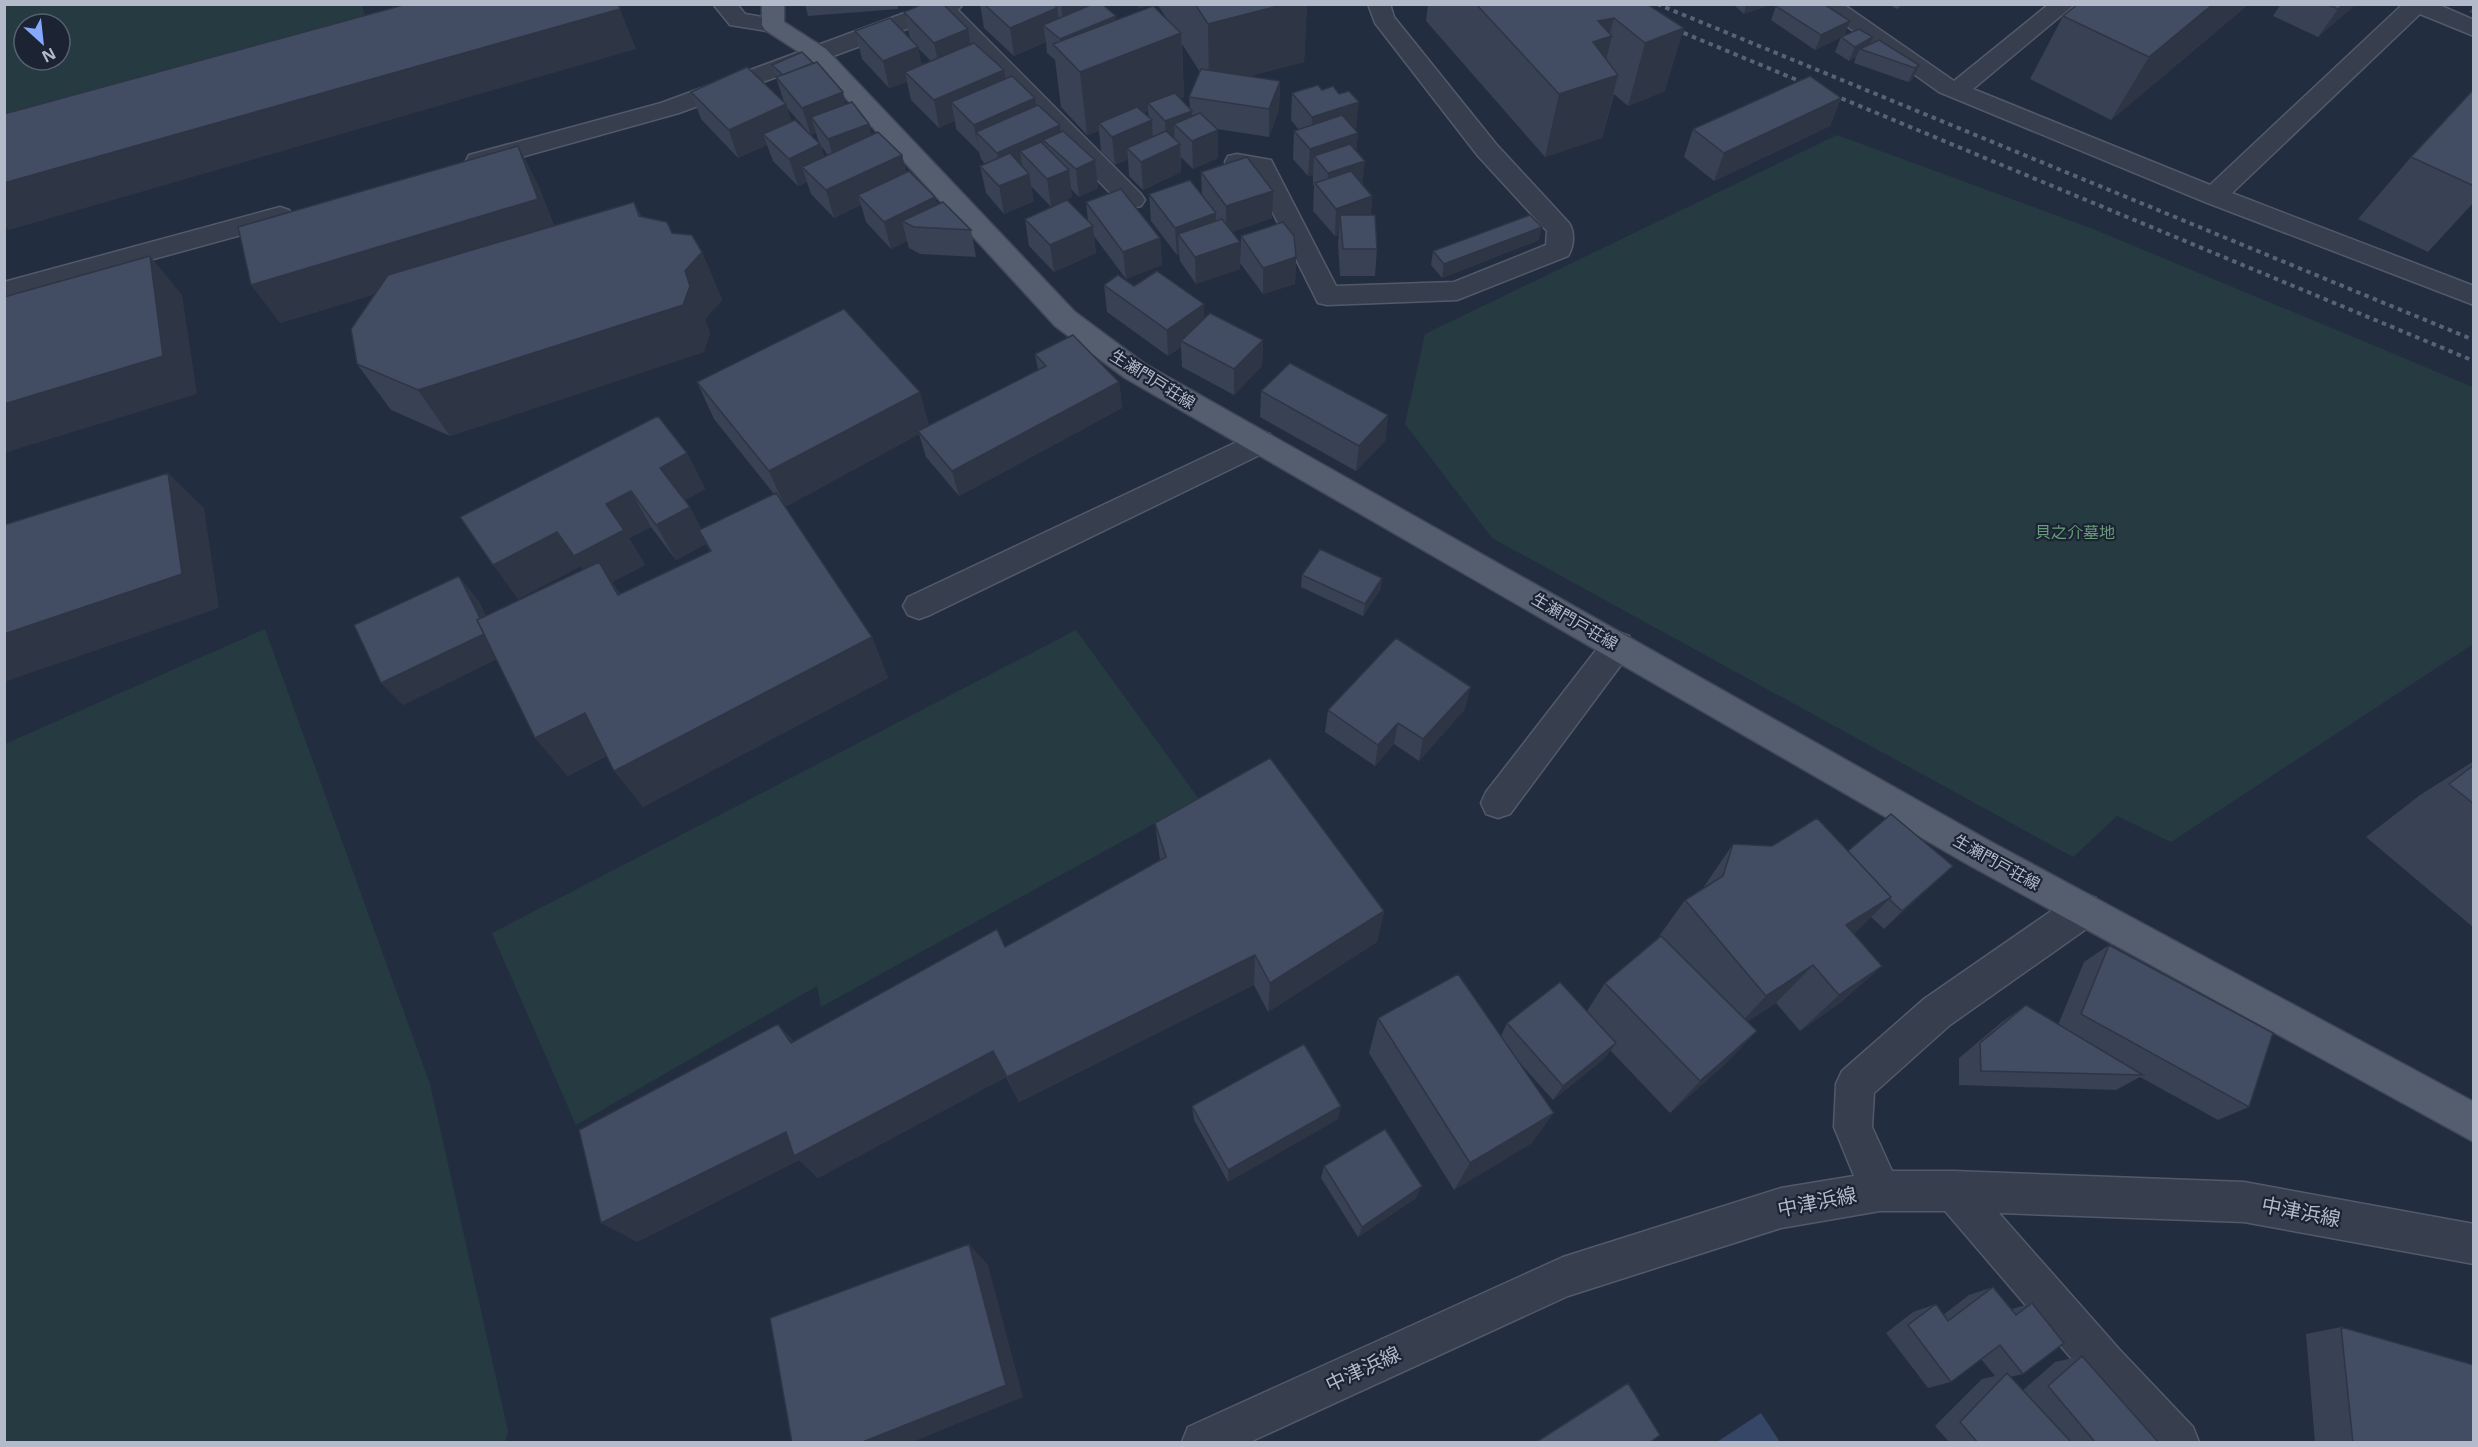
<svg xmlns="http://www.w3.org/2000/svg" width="2478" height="1447" viewBox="0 0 2478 1447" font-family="'Noto Sans','Noto Sans JP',sans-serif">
<rect width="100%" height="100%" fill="#232d40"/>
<path fill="#253b41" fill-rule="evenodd" d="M5,5H362L373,46L5,151ZM24,24H60V60H24Z
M1837,135L2096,230L2473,387V644L2171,842L2117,816L2073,857L1492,538L1405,424L1425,334Z
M265,629L430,1084L508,1431L505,1442H5V744Z
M1076,630L1199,799L821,1007L817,986L576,1125L492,933Z"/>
<path fill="#364667" d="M1761,1413L1780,1442H1717Z"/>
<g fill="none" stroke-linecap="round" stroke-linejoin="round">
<g stroke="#525a6a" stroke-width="3">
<path id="minor" d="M713,4H737L745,14L781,20L784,25L781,30L773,32L730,25Z
M929,4H963L958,10L1141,194L1145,200L1141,206L1132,208L1123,206L939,17L679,113L478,169L469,167L466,161L469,155L661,103Z
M1368,4H1390L1394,17L1496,144L1569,223C1575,232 1574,247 1568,256L1457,300L1327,305L1318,303L1253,173L1228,168L1225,162L1228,156L1237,154L1271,160L1336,286L1454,282L1546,245L1547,231L1478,156L1375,23Z
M1816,4H1843L1954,81L2049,4H2075L1973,89L2210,185L2403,4H2437L2474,20V36L2420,14L2232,193L2474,286V305L2205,202L1939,92Z
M280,207L289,210L293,216L289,222L4,300V282Z
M1260,431L1270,434L1274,442L1270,450L930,615L919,619L908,615L903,606L908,597Z
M1618,632L1629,636L1634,645L1629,654L1510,814L1498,818L1486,814L1481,803L1486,792L1607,636Z
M2083,893L2096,898L2101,910L2096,922L1950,1025L1874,1093L1872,1127L1892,1171H1954L2244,1182L2474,1224V1264L2244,1222L1999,1213L2119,1349L2193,1427L2199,1442H2149L2089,1379L1945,1211H1880L1781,1228L1568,1296L1250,1442H1182L1188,1427L1563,1257L1781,1188L1854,1176L1834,1127L1836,1084L1842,1071L1924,999L2070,898Z"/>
</g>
<g stroke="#404858" stroke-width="3">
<path id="major" d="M762,4H784V22L826,49L1075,312L1145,364L1993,843L2474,1102V1142L1969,865L1125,378L1055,326L810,59L765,30L762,25Z"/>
</g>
<use href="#minor" fill="#373f4f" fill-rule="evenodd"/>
<use href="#major" fill="#555e6f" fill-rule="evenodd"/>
<path stroke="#596377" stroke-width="4" stroke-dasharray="4.5 4.5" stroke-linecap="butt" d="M1657,4L2474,340
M1667,26L2474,361"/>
</g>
<path fill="#394154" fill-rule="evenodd" d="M805,4H898V9L808,16Z
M980,4H1086V7L1116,16V20L1167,19L1157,4H1307L1304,62L1250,76L1280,81L1279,109L1269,137L1217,129L1218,130V158L1193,169L1181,157V172L1143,190L1129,176L1128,159L1115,165L1101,151L1099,131L1087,135L1061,107L1055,60L1047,53L1046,42L1014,56L984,28ZM1182,44L1200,72L1189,97L1190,108L1180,98L1184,97ZM1148,111L1149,117L1144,113Z
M1428,4H1647L1665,91L1628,106L1614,94L1602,138L1545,157L1426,21Z
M1733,4H1772L1744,14Z
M1888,4H1903L1897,9Z
M2078,4H2249L2111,120L2030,79L2063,16Z
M2281,4H2356L2318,37L2273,16Z
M1776,6L1850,21L1844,36L1815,50L1771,20Z
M2474,7V14L2469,12Z
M904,12L968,29L970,44L1004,70L1006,79L1036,105L1061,132L1095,160L1098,188L1079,197L1071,189L1072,197L1051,207L1031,186L1034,201L1004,214L986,193L980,166L985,164L981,159L979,152L956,129L955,121L939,128L911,100L907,82L889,88L862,59L855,31L910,39ZM918,48L931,61L921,65Z
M1841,37L1871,44L1919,65L1912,80L1908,82L1854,63L1856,57L1849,61L1835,52Z
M772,65L846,104L872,135L902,155L906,172L935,197L937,204L971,230L976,257L920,254L909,248L907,241L891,249L866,222L861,205L834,218L811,194L807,182L798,186L773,161L767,145L738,158L701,119L691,92L784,102ZM787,108L809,133L791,121ZM816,133L819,143L811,135ZM821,146L828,155L824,157Z
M2474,89V202L2428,252L2358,219L2411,157Z
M1292,93L1356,130H1355L1358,133L1356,151L1363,185L1372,196L1371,215L1377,249L1375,276H1340L1338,242L1339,235L1335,236L1313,211L1314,186L1313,184V175L1308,176L1293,159L1294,131L1299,130L1291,120Z
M1841,98L1830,126L1714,181L1684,157L1693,129Z
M518,146L538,185L554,226L634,202L641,216L672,233L702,252L722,300L705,319L710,333L704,352L450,436L391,410L357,364L375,294L280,323Z
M1201,172L1272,218L1232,232L1240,242V269L1196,284L1180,261L1179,254L1177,255L1151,221L1149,194L1202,195Z
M1086,202L1160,238L1162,265L1126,279L1094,236L1096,253L1054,272L1029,246L1025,219L1088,221Z
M1241,236L1296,257L1295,284L1263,294L1240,263Z
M1539,240L1442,278L1431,265L1433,251Z
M1104,285L1134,286L1205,318L1263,340L1262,366L1234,395L1182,367L1181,347L1168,356L1107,312Z
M1035,354L1119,382L1122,408L959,496L926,457L919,434L785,507L872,637L888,678L643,807L606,756L568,776L535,738L496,659L403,705L478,600L486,616L583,570L581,566L518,599L460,517L687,453L705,489L685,500L690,507L701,529L774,494L714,419L697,382L929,426L1038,370ZM651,527L676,560L706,544L710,551L620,594L612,582L645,565L629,538Z
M1261,391L1388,415L1385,441L1356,471L1260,417Z
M1302,575L1382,578L1380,590L1363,616L1301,587Z
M1465,709L1419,761L1394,744L1375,766L1325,732L1328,710Z
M2474,761V928L2366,837L2420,795Z
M1155,823L1384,911L1377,942L1268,1012L1254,985L1019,1102L1006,1077L818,1178L799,1160L637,1242L778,1024L794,1042L1005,947L1160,860Z
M1733,844L1848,851L1953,866L1884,929L1871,917L1854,934L1882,966L1840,1003L1800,1031L1776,1003L1747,1022L1757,1031L1723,1066L1670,1113L1610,1050L1605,1058L1553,1100L1513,1055L1532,1143L1454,1190L1369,1053L1378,1018L1501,1036L1507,1023L1587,1011L1605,983L1657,939L1685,900L1703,888Z
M2109,945L2249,1107L2218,1120L2140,1077L2116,1090L1959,1085V1058L2003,1021L2026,1005L2058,1025L2084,962Z
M1192,1106L1338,1119L1228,1182L1194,1120Z
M1324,1166L1416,1198L1358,1237L1321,1178Z
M1993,1287L2012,1309L2032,1303L2023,1374L2010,1377L2023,1390L2055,1362L2082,1356L2159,1443H1950L1935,1426L1982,1379L1995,1376L1981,1359L1951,1382L1928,1388L1886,1333L1913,1312L1936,1304L1943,1315L1969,1295Z
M2341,1327L2474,1443H2315L2306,1334Z
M1628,1383L1649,1443H1534L1622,1386Z"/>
<path fill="#2e3545" d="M1061,4H1086L1088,21L1064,31Z
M1138,4H1155L1138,9Z
M1286,4H1307L1304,62L1209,87L1208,24Z
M1746,4H1772L1744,14Z
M2213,4H2249L2111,120L2149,57Z
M2344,4H2356L2318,37L2338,9Z
M1057,8L1061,36L1043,25L1046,42L1014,56L1010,28Z
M620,9L636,49L9,230L4,226V183Z
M1116,16L1118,43L1181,33L1184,97L1153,109L1148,103V111L1104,129L1099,123V131L1087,135L1080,72L1061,46L1060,39Z
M1614,18L1609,37L1612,36L1601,80L1618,75L1602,138L1545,157L1559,94L1598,21Z
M1850,21L1844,36L1815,50L1821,35Z
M1684,28L1665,91L1628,106L1645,43Z
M968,29L973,57L940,70L934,43Z
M1873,37L1867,52L1860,49L1856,57L1849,61L1855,47Z
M918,47L924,75L905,72L907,82L889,88L883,61Z
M1919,65L1912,80L1908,82L1915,68Z
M1004,70L1009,98L951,102L955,121L939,128L934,100Z
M1280,81L1279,109L1269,137V109Z
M843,92L850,120L811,117L816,133L811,135L802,108Z
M1035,98L1039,126L976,132L979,152L974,125Z
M1841,98L1830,126L1714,181L1724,153Z
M1359,102L1356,130L1311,145L1312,117Z
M786,104L795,132L763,134L767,145L738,158L729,130Z
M1192,111L1193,138L1174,124L1175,146L1167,149L1165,121Z
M1152,120L1153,148H1127L1128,159L1115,165L1112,137Z
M869,124L876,151L836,166L828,139Z
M1060,125L1063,152L1043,140L1046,160L1020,151L1023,170L1001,180L997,153Z
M1218,130V158L1193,169L1192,141Z
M1358,133L1355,160L1314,156L1313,175L1308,176L1310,149Z
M820,144L828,172L802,167L807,182L798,186L789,159Z
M1180,144L1181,172L1143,190L1141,162Z
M518,146L538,185L558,238L280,323L251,285Z
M902,155L909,183L858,195L861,205L834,218L826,190Z
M1095,160L1098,188L1079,197L1076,169Z
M1365,161L1362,188L1327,198L1328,173Z
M1069,170L1072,197L1051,207L1047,179Z
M1029,174L1034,201L1004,214L999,186Z
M1273,191L1272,218L1226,234V206Z
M1372,196L1370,223L1340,215L1339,235L1335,236L1336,209Z
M935,197L942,224L902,221L907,241L891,249L884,222Z
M1216,213V240L1178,234L1179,254L1177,255L1175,228Z
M1093,226L1096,253L1054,272L1050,245Z
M1542,227L1539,240L1442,278L1444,264Z
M1160,238L1162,265L1126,279L1123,252Z
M1240,242V269L1196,284L1195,257Z
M702,252L722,300L705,319L710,333L704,352L450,436L418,390L685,271Z
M150,256L182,295L197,394L4,453V404Z
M1296,257L1295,284L1263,294V268Z
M1204,304L1205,330L1181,341V347L1168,356L1167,330Z
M1263,340L1262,366L1234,395V369Z
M1119,382L1122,408L959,496L952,471Z
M920,392L930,428L918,431L919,434L785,507L769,471Z
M1388,415L1385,441L1356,471L1359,446Z
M687,453L705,489L679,503L660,468Z
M168,473L204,508L219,608L4,682V634Z
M631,491L651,527L629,538L645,565L612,582L626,605L597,590L574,556L606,504Z
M690,507L708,542L699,530L706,544L676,560L656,525Z
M557,532L581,566L518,599L493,565Z
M459,576L478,600L506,655L403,705L381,683Z
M1382,578L1380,590L1363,616L1365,604Z
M872,637L888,678L643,807L614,771Z
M1471,687L1465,709L1419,761L1423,739Z
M585,713L614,751L568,776L535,738Z
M1398,723L1394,744L1375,766L1378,745Z
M1953,866L1933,885L1884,929L1902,911Z
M1891,897L1850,939L1846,925Z
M1384,911L1377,942L1268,1012L1270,983Z
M1255,955L1254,985L1019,1102L1007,1077Z
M1813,965L1776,1003L1732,1032L1766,996Z
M1882,966L1840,1003L1800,1031L1839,995Z
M778,1024L801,1051L791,1043Z
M1757,1031L1723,1066L1670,1113L1700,1081Z
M1616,1043L1605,1058L1553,1100L1563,1086Z
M993,1051L1006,1077L818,1178L799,1160L637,1242L601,1223L786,1132Z
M1341,1106L1338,1119L1228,1182V1170Z
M1554,1113L1532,1143L1454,1190L1470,1163Z
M1422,1186L1416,1198L1358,1237L1362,1227Z
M969,1244L988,1265L1023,1397L910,1443H860Z"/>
<path fill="#424c62" stroke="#2e3545" stroke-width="1.5" d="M407,4H618L620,9L4,183V114Z
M923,4H943L968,29L934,43L904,12Z
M984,4H1053L1057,8L1010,28Z
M1093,4H1102L1116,16L1060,39L1043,25Z
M1195,4H1286L1208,24Z
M1476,4H1647L1684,28L1645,43L1614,18L1598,21L1612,36L1593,42L1618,75L1559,94Z
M1779,4H1824L1850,21L1821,35L1776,6Z
M2078,4H2213L2149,57L2063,16Z
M2327,4H2344L2338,9Z
M1153,6L1181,33L1080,72L1053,44Z
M890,18L918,47L883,61L855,31Z
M1859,29L1873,37L1855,47L1841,37Z
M1879,40L1919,65L1915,68L1860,49Z
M974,43L1004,70L934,100L905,72Z
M802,52L813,63L783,75L772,65Z
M817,62L843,92L802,108L776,77Z
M747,67L786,104L729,130L691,92Z
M1201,69L1280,81L1269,109L1189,97Z
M1012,76L1035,98L974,125L951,102Z
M1810,76L1841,98L1724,153L1693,129Z
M1318,85L1322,90L1333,86L1339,94L1349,91L1359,102L1312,117L1292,93Z
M2474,89V186L2411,157Z
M1175,93L1192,111L1165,121L1148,103Z
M852,102L869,124L828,139L811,117Z
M1038,105L1060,125L997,153L976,132Z
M1137,107L1152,120L1112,137L1099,123Z
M1200,113L1218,130L1192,141L1174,124Z
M1342,115L1358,133L1310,149L1294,131Z
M795,120L820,144L789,159L763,134Z
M1063,131L1095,160L1076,169L1043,140Z
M1166,131L1180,144L1141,162L1127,148Z
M878,132L902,155L826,190L802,167Z
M1041,142L1069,170L1047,179L1020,151Z
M1350,144L1365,161L1328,173L1314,156Z
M518,146L538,199L251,285L238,227Z
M1010,153L1029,174L999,186L980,166Z
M1247,157L1273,191L1226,206L1201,172Z
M909,171L935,197L884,222L858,195Z
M1351,171L1372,196L1336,209L1315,183Z
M1190,180L1216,213L1175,228L1149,194Z
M1121,189L1160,238L1123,252L1086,202Z
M1067,200L1093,226L1050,245L1025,219Z
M634,202L639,216L667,222L672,233L692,235L702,252L685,271L690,286L683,305L418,390L357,364L351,329L388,275Z
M943,202L971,230L914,227L902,221Z
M1340,215H1375L1377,249H1343Z
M1530,215L1542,227L1444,264L1433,251Z
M1222,219L1240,242L1195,257L1178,234Z
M1283,222L1294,236L1296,257L1263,268L1241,236Z
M150,256L163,356L4,404V297Z
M1157,271L1204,304L1167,330L1104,285L1118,275L1134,286Z
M844,309L920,392L769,471L697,382Z
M1210,313L1263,340L1234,369L1181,341Z
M1073,335L1119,382L952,471L918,431L1046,366L1035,354Z
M1290,363L1388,415L1359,446L1261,391Z
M658,416L687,453L660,468L690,507L656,525L631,491L606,504L624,530L574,556L557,532L493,565L460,517Z
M168,473L182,574L4,634V525Z
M776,493L872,637L614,771L585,713L535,738L477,620L599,562L618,595L711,551L699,530Z
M1320,549L1382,578L1365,604L1302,575Z
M459,576L480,618L477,620L484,634L381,683L354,625Z
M1396,638L1471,687L1423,739L1398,723L1378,745L1328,710Z
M1270,758L1384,911L1270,983L1255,955L1007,1077L993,1051L794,1156L786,1132L601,1223L579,1130L778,1024L791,1043L997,929L1005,947L1166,857L1155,823Z
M2474,765V804L2449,784Z
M1891,814L1953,866L1902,911L1889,899L1891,897L1848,851Z
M1817,818L1891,897L1846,925L1882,966L1839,995L1813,965L1766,996L1685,900L1723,876L1733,844L1772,846Z
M1661,936L1757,1031L1700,1081L1605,983Z
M2109,945L2273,1033L2249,1107L2081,1014Z
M1458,974L1554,1113L1470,1163L1378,1018Z
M1560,982L1616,1043L1563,1086L1507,1023Z
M2026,1005L2143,1075L1981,1071L1980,1043Z
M1304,1044L1341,1106L1228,1170L1192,1106Z
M1385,1129L1422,1186L1362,1227L1324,1166Z
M969,1244L1006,1385L860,1443H792L770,1318Z
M1993,1287L2016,1315L2032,1303L2064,1343L2023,1374L2000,1345L1951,1382L1908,1325L1936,1304L1948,1321Z
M2341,1327L2474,1365V1443H2353Z
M2082,1356L2159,1443H2096L2048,1386Z
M2007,1373L2072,1443H1978L1960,1422Z
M1628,1383L1660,1435L1649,1443H1539L1538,1441Z"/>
<g text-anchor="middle" stroke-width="4.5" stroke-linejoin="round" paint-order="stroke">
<g font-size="16" fill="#b3baca" stroke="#1c2434">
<text transform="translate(1153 379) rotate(32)" y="6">生瀬門戸荘線</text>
<text transform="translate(1575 621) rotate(30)" y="6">生瀬門戸荘線</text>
<text transform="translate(1997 862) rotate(29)" y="6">生瀬門戸荘線</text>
</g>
<g font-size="16" fill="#699c7a" stroke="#1c2434">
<text x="2075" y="538">貝之介墓地</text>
</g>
<g font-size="20" fill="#b3baca" stroke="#1c2434">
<text transform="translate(1817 1202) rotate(-11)" y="7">中津浜線</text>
<text transform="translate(2301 1212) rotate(11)" y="7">中津浜線</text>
<text transform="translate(1363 1369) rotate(-25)" y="7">中津浜線</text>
</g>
</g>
<rect width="2478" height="1447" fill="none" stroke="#b3baca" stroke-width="12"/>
<g transform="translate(42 42) rotate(153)"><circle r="28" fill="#1c2434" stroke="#586070" stroke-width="1.5"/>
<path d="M0-4.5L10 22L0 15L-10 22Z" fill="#86a9fd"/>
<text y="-9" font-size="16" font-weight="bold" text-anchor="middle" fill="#b3baca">N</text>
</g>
</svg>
